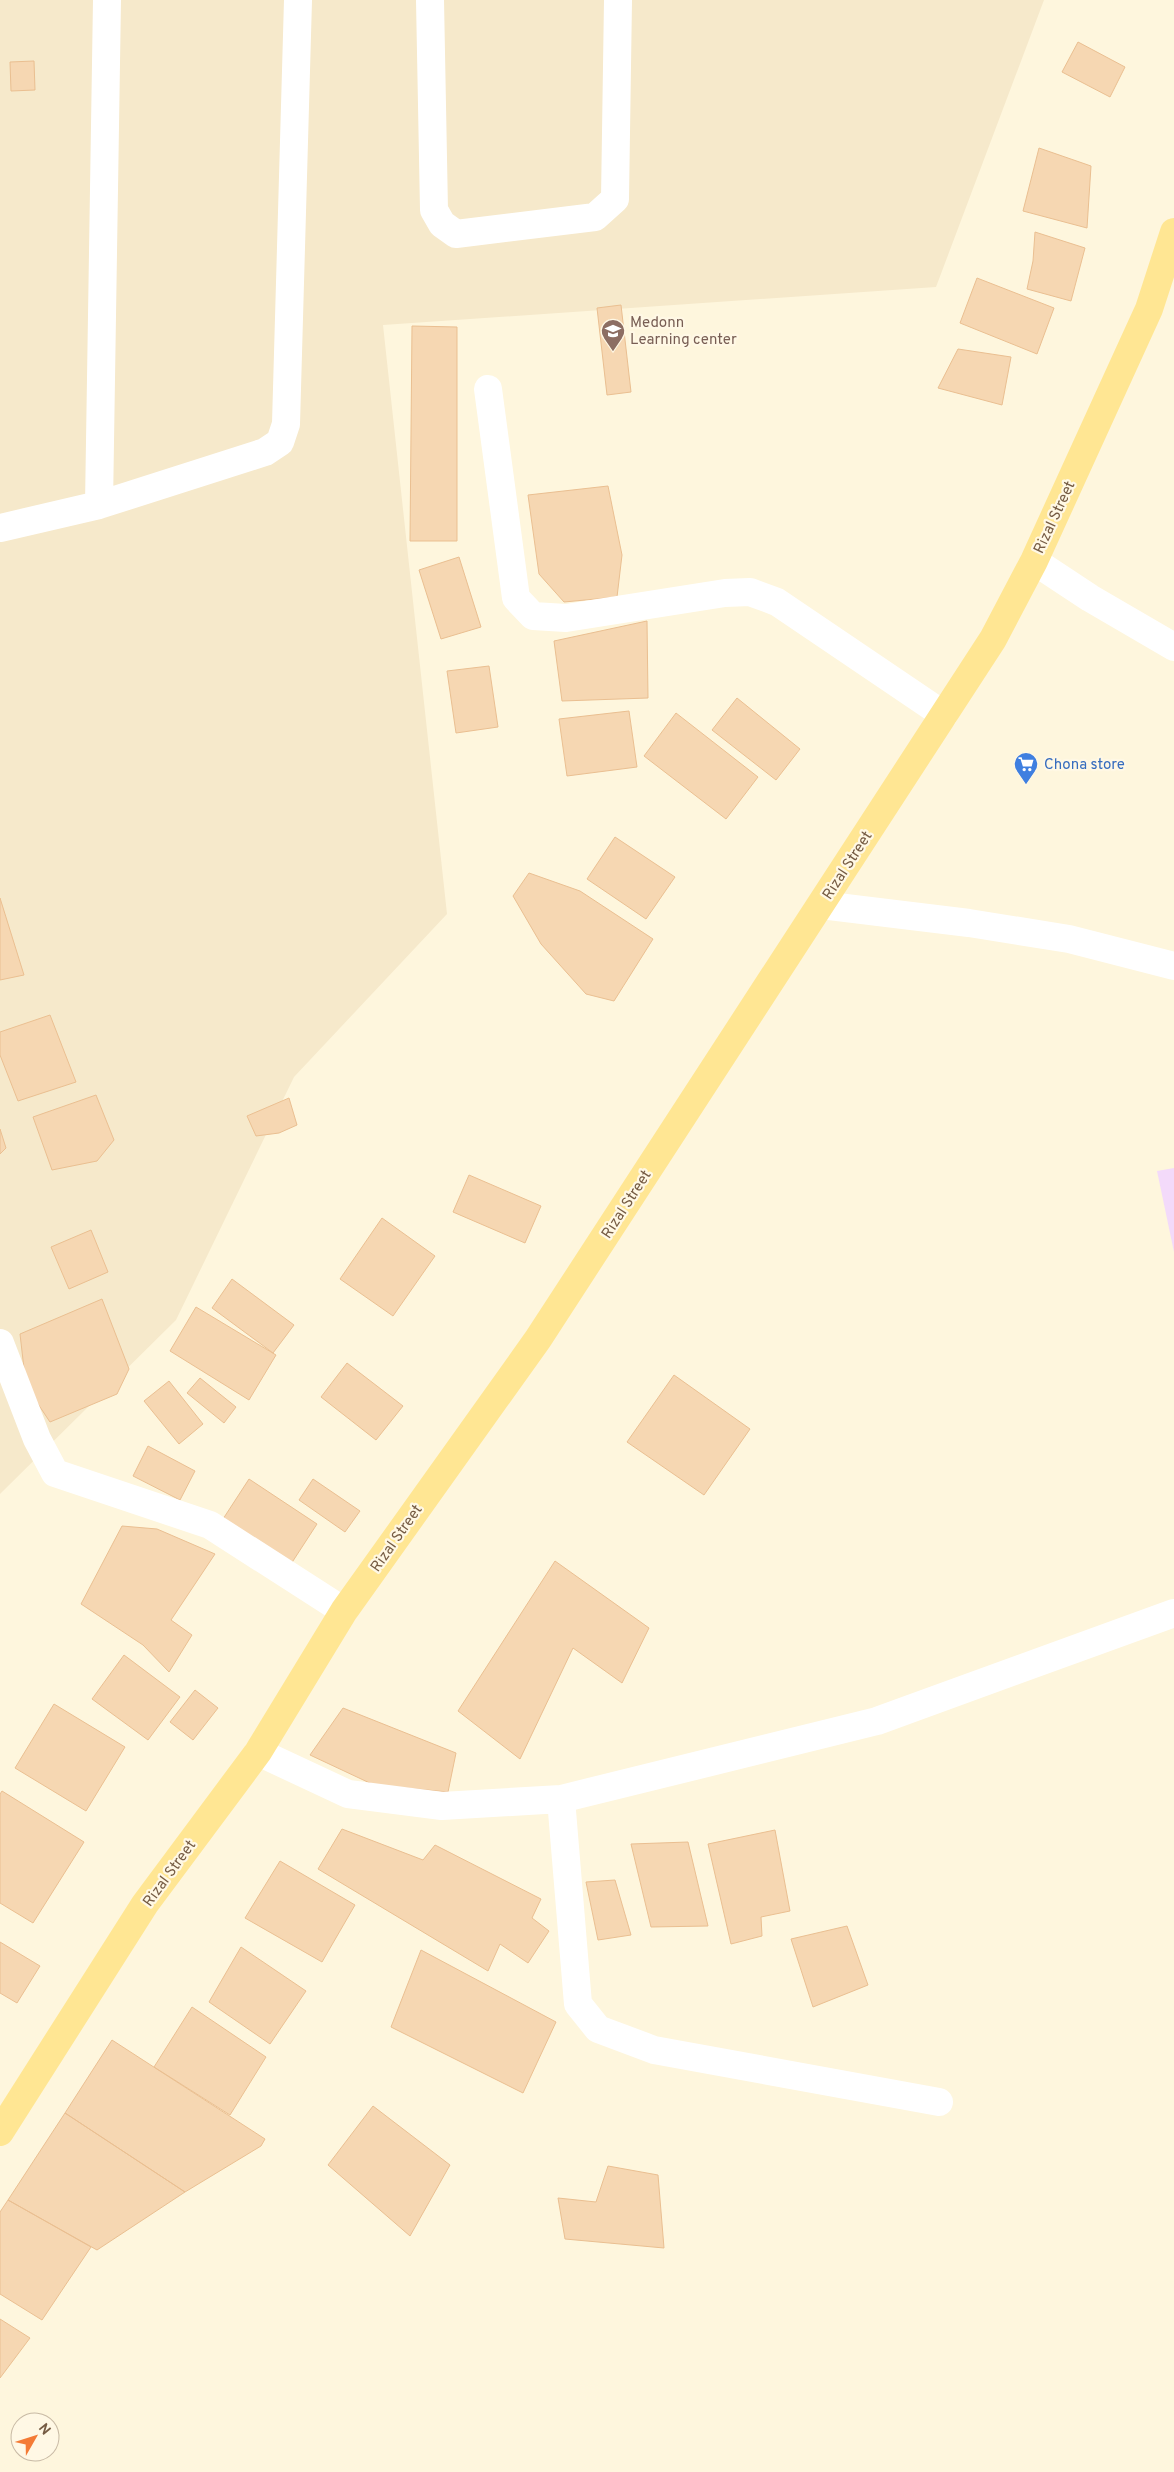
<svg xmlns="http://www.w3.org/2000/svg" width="1174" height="2472" viewBox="0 0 1174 2472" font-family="Overpass,sans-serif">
<rect width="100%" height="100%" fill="#fef6dd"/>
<path fill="#f6e9cb" d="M0,0H1044L936,287L383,325L447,914L294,1077L176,1320L0,1494Z"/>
<path fill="#f3dafa" d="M1174,1168V1252L1157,1171Z"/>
<path fill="#f6d7b2" stroke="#eabf91" d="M1078,42L1125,67L1110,97L1062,72Z
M34,61L35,90L11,91L10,62Z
M1039,148L1091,166L1087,228L1023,211Z
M1035,232L1085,248L1071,301L1027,289L1033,261Z
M977,278L1054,308L1037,354L960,323Z
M621,305L631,392L607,395L597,308Z
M412,326L457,327V541H410Z
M958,349L1011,357L1002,405L938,388Z
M608,486L622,555L617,597L564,602L539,574L528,495Z
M459,557L481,627L441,639L419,570Z
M647,621L648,698L562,701L554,641Z
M489,666L498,727L456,733L447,671Z
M737,698L800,749L776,780L712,730Z
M629,711L637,767L567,776L559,719Z
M676,713L758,777L726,819L644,756Z
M615,837L675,877L646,919L587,879Z
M529,873L580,891L653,939L614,1001L586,994L541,944L513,896Z
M0,898L24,975L0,980Z
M50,1015L76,1082L18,1101L0,1055V1032Z
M96,1095L114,1140L97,1161L52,1170L33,1117Z
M289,1098L297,1125L279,1133L256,1136L247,1116Z
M0,1129L6,1148L0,1154Z
M469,1175L541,1206L525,1243L453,1212Z
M382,1218L435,1256L393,1316L340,1279Z
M91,1230L108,1272L69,1289L51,1247Z
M232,1279L294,1325L273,1353L212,1308Z
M102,1299L129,1369L117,1394L50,1422L26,1386L20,1334Z
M196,1307L276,1355L249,1400L170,1351Z
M347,1363L403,1406L376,1440L321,1397Z
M674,1375L750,1429L704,1495L627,1442Z
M200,1378L236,1407L224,1423L187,1393Z
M169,1381L203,1424L179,1444L144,1401Z
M148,1446L195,1471L180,1500L133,1476Z
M249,1479L317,1524L291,1564L223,1519Z
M313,1479L360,1511L345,1532L299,1500Z
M122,1526L157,1529L215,1554L171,1620L192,1635L169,1672L143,1645L81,1604Z
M555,1561L649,1628L622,1683L573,1648L520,1759L458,1711Z
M124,1655L180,1697L148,1740L92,1699Z
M195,1690L218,1708L193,1740L170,1722Z
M54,1704L125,1747L86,1811L15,1768Z
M343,1708L456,1753L448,1792L374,1785L310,1755Z
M2,1791L84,1842L33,1923L0,1903V1794Z
M342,1829L423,1860L435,1845L541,1899L532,1918L549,1931L528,1963L500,1944L488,1971L318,1869Z
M775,1830L790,1911L761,1917L762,1936L731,1944L708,1844Z
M688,1842L708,1926L651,1927L631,1844Z
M280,1861L355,1905L322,1962L245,1918Z
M615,1880L631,1935L598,1940L586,1882Z
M847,1926L868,1985L813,2007L791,1939Z
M0,1942L40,1966L17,2003L0,1993Z
M241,1947L306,1991L270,2044L209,2002Z
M421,1950L556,2022L523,2093L391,2027Z
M192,2007L266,2057L230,2115L154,2067Z
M112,2040L265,2139L261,2146L185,2192L65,2113Z
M373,2106L450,2165L410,2236L328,2165Z
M65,2113L185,2192L97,2250L8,2200Z
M608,2166L658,2175L664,2248L565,2239L558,2198L596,2202Z
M8,2200L91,2247L42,2320L0,2294V2212Z
M0,2319L30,2338L0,2378Z"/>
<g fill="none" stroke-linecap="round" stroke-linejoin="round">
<path stroke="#fff" stroke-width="28" d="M430,0L434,210L442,224L456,234L595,217L615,199L618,0
M488,389L516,598L533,616L566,618L725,593L750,592L777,602L944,715
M99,505L107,0
M0,528L99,505L265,452L280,442L286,424L298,0
M1034,561L1090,598L1174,647
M821,905L969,923L1069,939L1174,966
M0,1343L37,1439L55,1473L210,1525L344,1611
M258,1752L348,1794L442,1806L561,1799L877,1721L1174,1613
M561,1799L578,2004L598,2029L654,2050L939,2102"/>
<path stroke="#ffe693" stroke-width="28" d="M0,2132L145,1904L258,1752L344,1611L538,1339L993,639L1034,561L1149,309L1174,232"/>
</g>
<defs>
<g id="school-pin" transform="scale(1.25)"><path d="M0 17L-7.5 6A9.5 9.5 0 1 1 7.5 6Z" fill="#8d6e63" stroke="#fff8e5"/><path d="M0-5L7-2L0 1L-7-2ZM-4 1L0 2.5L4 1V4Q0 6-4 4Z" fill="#fff"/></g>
<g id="supermarket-pin" transform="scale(1.25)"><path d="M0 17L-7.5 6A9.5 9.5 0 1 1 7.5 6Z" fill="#3f7fe0" stroke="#fff8e5"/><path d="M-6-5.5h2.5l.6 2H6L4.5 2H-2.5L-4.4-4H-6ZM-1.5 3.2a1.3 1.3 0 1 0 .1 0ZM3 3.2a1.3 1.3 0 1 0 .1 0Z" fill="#fff"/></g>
</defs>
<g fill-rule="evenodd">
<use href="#school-pin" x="613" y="331"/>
<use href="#supermarket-pin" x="1026" y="764"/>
</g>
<g text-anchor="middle" stroke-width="4.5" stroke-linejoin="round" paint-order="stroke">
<g font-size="15" fill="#785e54" stroke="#fff8e5" text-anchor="start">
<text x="630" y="327">Medonn<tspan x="630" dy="17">Learning center</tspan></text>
</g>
<g font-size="15" fill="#765c44" stroke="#fff8e5">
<text transform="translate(1054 517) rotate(-65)" y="5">Rizal Street</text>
<text transform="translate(847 865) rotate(-57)" y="5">Rizal Street</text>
<text transform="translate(626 1204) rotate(-57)" y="5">Rizal Street</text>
<text transform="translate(396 1538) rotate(-55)" y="5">Rizal Street</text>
<text transform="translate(169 1873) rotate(-54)" y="5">Rizal Street</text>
</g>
<g font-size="15" fill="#366cbe" stroke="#fff8e5" text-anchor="start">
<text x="1044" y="769">Chona store</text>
</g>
</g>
<g transform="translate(35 2437) rotate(51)"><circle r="24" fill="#fff8e5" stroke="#c8baa5"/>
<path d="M0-4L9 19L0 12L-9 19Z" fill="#f47b36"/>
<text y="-8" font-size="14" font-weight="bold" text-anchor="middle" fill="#765c44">N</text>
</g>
</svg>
